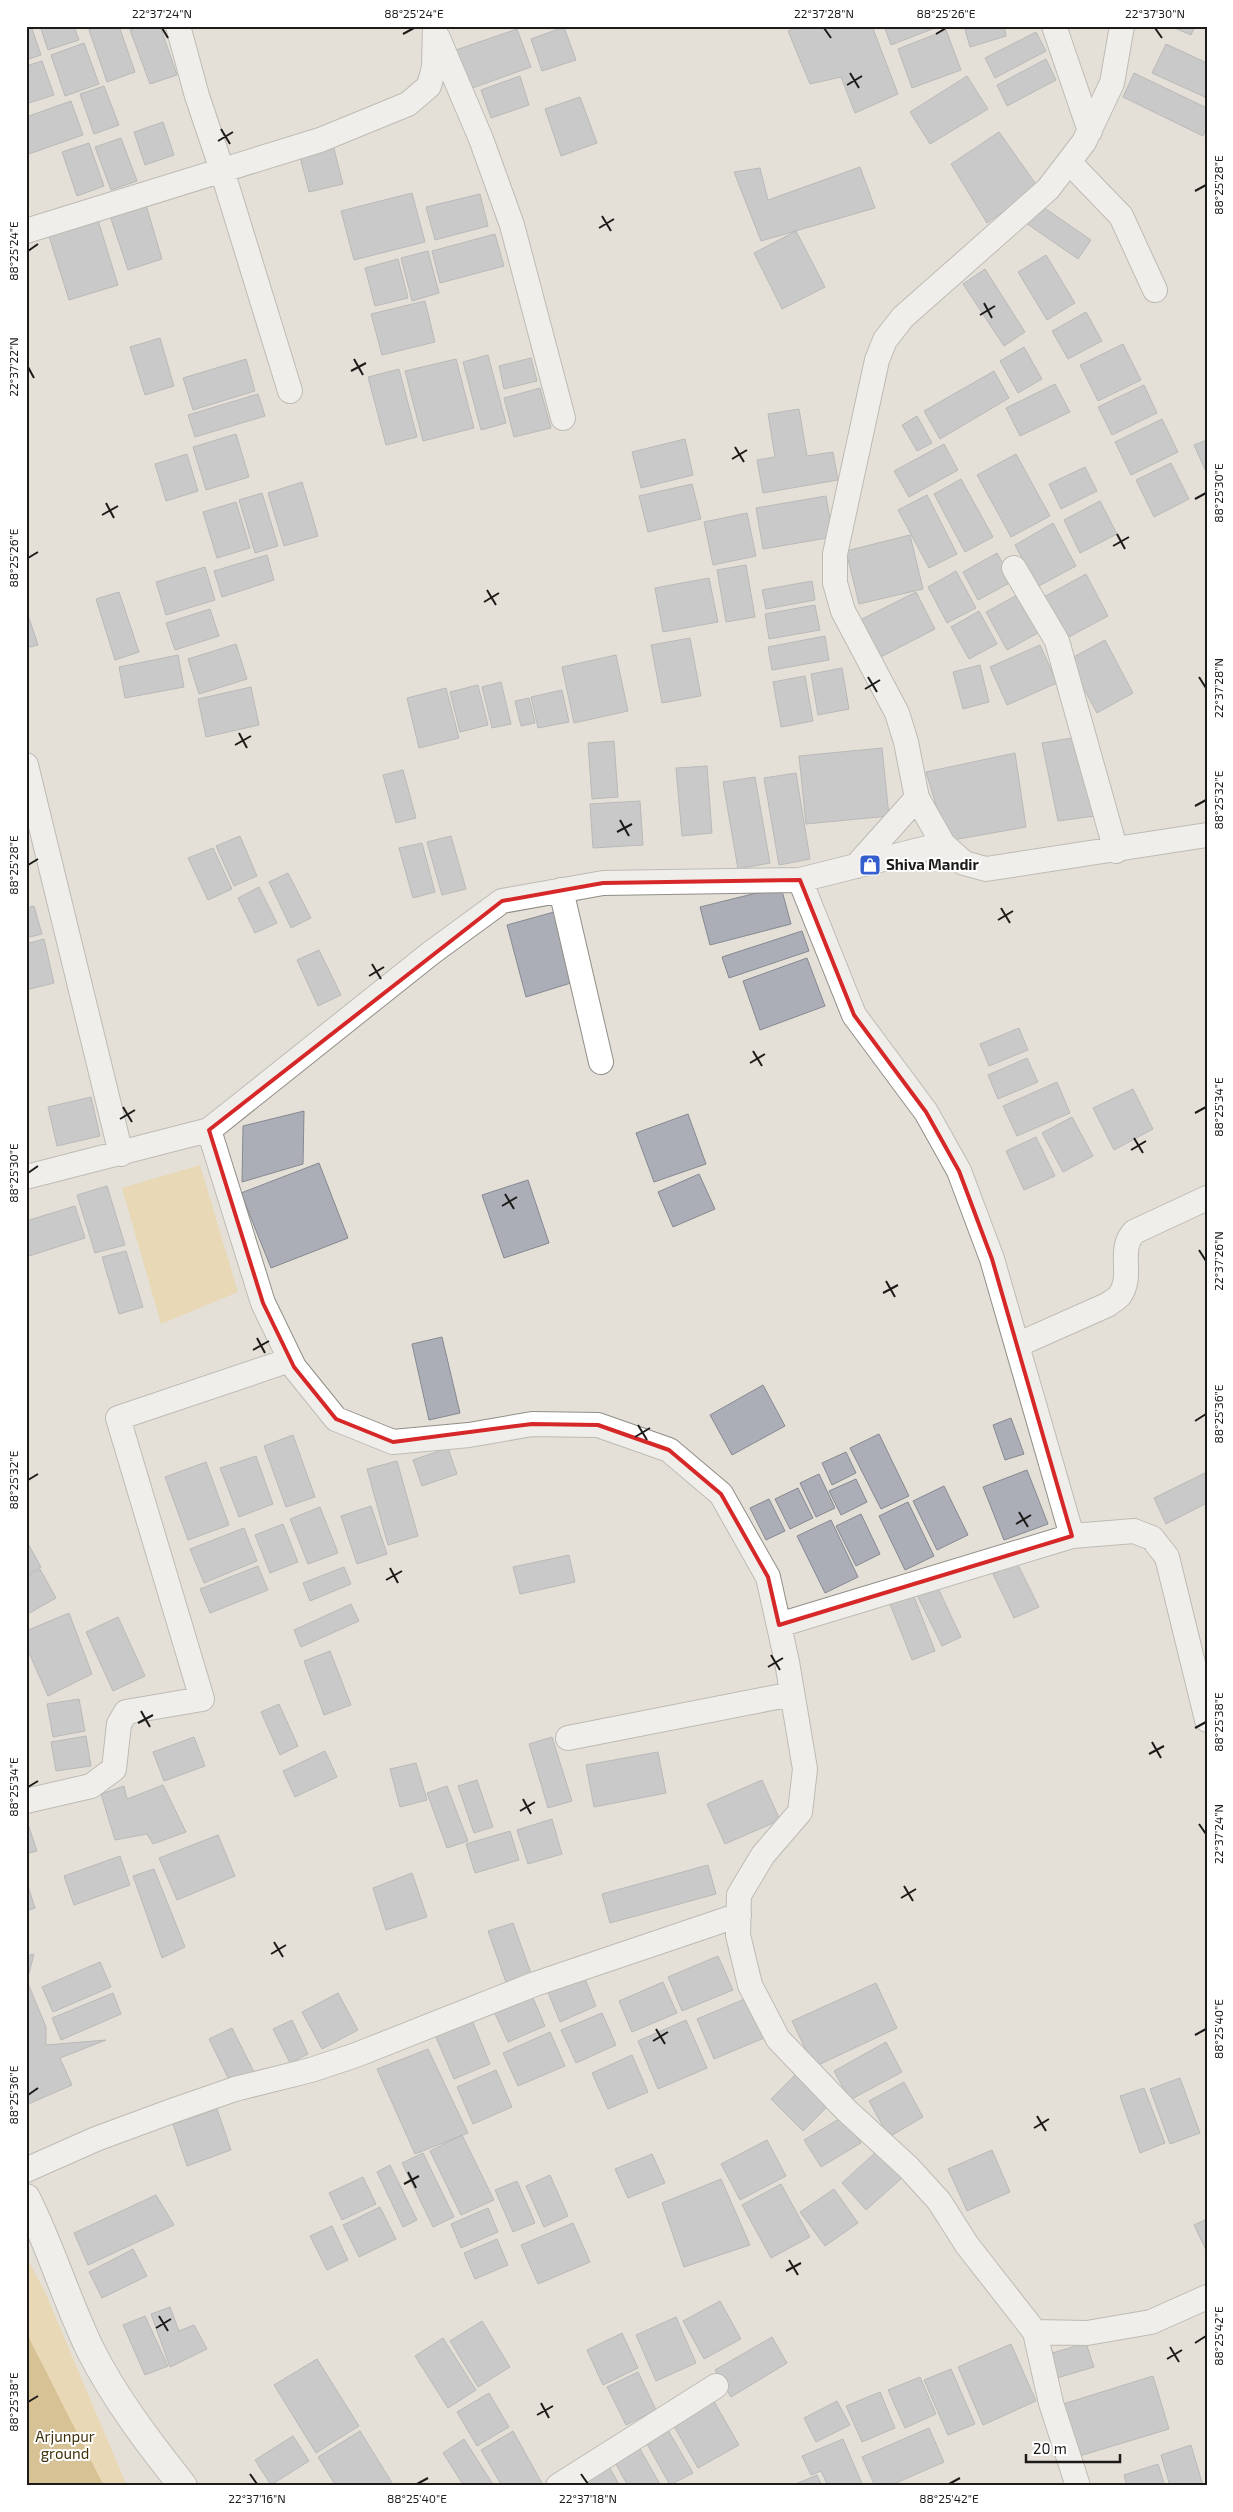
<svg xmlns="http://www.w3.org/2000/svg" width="1233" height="2512" viewBox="0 0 1233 2512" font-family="'Exo 2',sans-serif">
<rect width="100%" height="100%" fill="#e4e0d8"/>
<path fill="#f0ce8a" d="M200,1165L238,1292L161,1324L122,1188Z
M26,2256L45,2292L127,2486H26Z"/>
<path fill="#c79e46" d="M26,2332L104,2486H26Z"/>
<path fill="#abaeb6" stroke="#868990" d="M26,26H31L41,55L26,60Z
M40,26H74L79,40L48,50Z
M119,26L135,72L107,82L88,27Z
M141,26H160L177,75L150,84L130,30Z
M801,26H872L898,94L855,113L841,77L810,84L788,31Z
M884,26H940L891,45Z
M964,26H1004L1006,36L970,47Z
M1170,26H1195L1191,35Z
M564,27L576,60L542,71L531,39Z
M517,29L531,67L467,90L453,51Z
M946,30L961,70L912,88L898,49Z
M1036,32L1046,51L995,78L985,58Z
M84,43L99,84L65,96L51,55Z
M1166,44L1207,63V98L1152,73Z
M1046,59L1056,80L1007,106L997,85Z
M42,61L54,95L26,104V66Z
M1134,73L1207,108V127L1203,136L1123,97Z
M520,76L529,105L491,118L481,90Z
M967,76L988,109L930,144L910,112Z
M104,86L119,125L94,134L80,94Z
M580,97L597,143L561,156L545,109Z
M71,101L83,135L26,155V117Z
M163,122L174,155L145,165L134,132Z
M999,132L1038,187L987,223L951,164Z
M121,138L137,181L111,190L95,147Z
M89,143L104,186L77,196L62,152Z
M333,145L343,184L309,192L299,153Z
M860,167L875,208L761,241L734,172L760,168L768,200Z
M412,193L425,242L354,260L341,211Z
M480,194L488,226L435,240L426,207Z
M1036,202L1091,240L1078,259L1023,221Z
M146,205L162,259L128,270L110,216Z
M97,217L118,285L69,300L48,233Z
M796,231L825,287L782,309L754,253Z
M495,234L504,266L440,283L432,251Z
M428,251L439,293L412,301L401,258Z
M1046,255L1075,303L1047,320L1018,272Z
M398,259L408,298L375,306L365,268Z
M985,269L1025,332L1004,346L963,284Z
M425,301L435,342L382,355L371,314Z
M1086,312L1102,341L1068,359L1052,331Z
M160,338L174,386L145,395L130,347Z
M1123,344L1141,380L1098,401L1080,365Z
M1024,347L1042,379L1018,393L1000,361Z
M488,355L506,423L481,430L463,362Z
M531,358L537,381L504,389L499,366Z
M246,359L255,391L193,410L183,378Z
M456,359L474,428L423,441L405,371Z
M399,369L417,437L386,445L368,377Z
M994,371L1009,398L940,439L924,411Z
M1055,384L1070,412L1020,436L1006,408Z
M1144,385L1157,413L1112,435L1098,407Z
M540,388L551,428L514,437L504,398Z
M258,394L265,416L195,437L188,415Z
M799,409L807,456L833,452L838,480L763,493L757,460L775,457L768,414Z
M917,416L932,443L917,451L902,425Z
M1162,419L1178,452L1131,475L1115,442Z
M236,434L249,477L206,490L193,447Z
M685,439L693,475L641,488L632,452Z
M1207,440V474L1194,445Z
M944,444L958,470L909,497L894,471Z
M187,454L198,491L166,501L155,464Z
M1016,454L1050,516L1011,537L977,475Z
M1171,463L1189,499L1154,517L1136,480Z
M1085,467L1097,491L1061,509L1049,484Z
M961,479L993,537L965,552L934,494Z
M302,482L318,536L284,546L268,493Z
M692,484L701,519L648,532L639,496Z
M262,493L278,546L255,553L239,500Z
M927,495L957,554L929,568L898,510Z
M826,496L833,537L763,549L756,508Z
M1100,501L1117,534L1080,553L1064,520Z
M236,502L250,548L217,558L203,512Z
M747,513L756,556L713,565L704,522Z
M1053,523L1076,566L1037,587L1015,545Z
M910,535L923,589L859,604L846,551Z
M997,553L1013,581L978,600L963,572Z
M267,555L274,580L222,597L214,571Z
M746,565L755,617L726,622L717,570Z
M205,567L215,600L166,615L156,582Z
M956,571L976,608L947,623L928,587Z
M1086,574L1108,616L1065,639L1042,598Z
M709,578L718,622L663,632L655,588Z
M812,581L815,600L766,609L762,590Z
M119,592L139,652L115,660L96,599Z
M916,592L935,629L873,661L854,623Z
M1017,595L1038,633L1007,650L986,612Z
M815,605L820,630L769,639L765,614Z
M26,609L38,645L26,648Z
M210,609L219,636L175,650L166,623Z
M979,611L997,644L969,659L951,627Z
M825,636L829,660L772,670L768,647Z
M690,638L701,696L662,703L651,645Z
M1105,640L1133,693L1097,713L1068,660Z
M236,644L247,679L199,694L188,659Z
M1040,645L1057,683L1007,705L990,667Z
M178,655L184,687L125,698L119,667Z
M616,655L628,711L574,723L562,667Z
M980,665L989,702L963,709L953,672Z
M842,668L849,709L818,715L811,674Z
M805,676L813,721L781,727L773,682Z
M501,682L511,724L492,728L482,687Z
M478,685L488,725L460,732L450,692Z
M251,687L259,725L206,737L198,699Z
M446,688L459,738L419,748L407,698Z
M562,690L569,722L538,728L531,697Z
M529,698L535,723L521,726L515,701Z
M1078,737L1095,816L1058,821L1042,743Z
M614,741L618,797L592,799L588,743Z
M882,748L889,816L806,824L799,756Z
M1015,753L1026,827L947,841L926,772Z
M707,766L712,833L682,836L676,768Z
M403,770L416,818L396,823L383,775Z
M796,773L810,859L779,865L764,778Z
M755,777L770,863L738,869L723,782Z
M640,801L643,845L593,848L590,804Z
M240,836L257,876L234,886L216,846Z
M451,836L466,889L442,895L427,842Z
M422,843L435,892L413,898L399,848Z
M213,848L232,889L208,900L188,858Z
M288,873L311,918L291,928L269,882Z
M259,887L277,923L255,933L238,898Z
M781,887L791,924L710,945L700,907Z
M34,906L42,934L26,938V908Z
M554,912L574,982L526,997L507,925Z
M802,931L809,951L729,978L722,957Z
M44,939L54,983L26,990V944Z
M319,950L341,995L318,1006L297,960Z
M807,958L825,1006L760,1030L743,981Z
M1019,1028L1028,1050L989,1066L980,1044Z
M1027,1058L1038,1082L998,1099L988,1075Z
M1057,1082L1070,1113L1017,1136L1003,1106Z
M1133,1089L1153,1129L1114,1150L1093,1108Z
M91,1097L100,1136L57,1146L48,1107Z
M304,1111L303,1164L242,1182L243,1126Z
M688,1114L706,1164L654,1182L636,1133Z
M1072,1117L1093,1156L1063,1172L1042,1133Z
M1036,1137L1055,1176L1024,1190L1006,1151Z
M319,1163L348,1238L271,1268L241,1193Z
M699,1174L715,1209L673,1227L658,1192Z
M528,1180L549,1243L504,1258L482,1195Z
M107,1186L125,1245L95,1253L77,1195Z
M75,1206L85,1238L26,1257V1221Z
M126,1251L143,1307L119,1314L102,1257Z
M442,1337L460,1413L429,1420L412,1344Z
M763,1385L785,1426L732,1455L710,1415Z
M1011,1418L1024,1454L1005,1460L993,1425Z
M879,1434L909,1496L881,1509L850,1448Z
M293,1435L315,1497L286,1507L264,1446Z
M448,1448L457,1474L422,1486L413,1460Z
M846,1452L856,1473L832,1485L822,1463Z
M256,1456L273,1504L239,1517L220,1468Z
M397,1461L418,1536L388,1545L367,1469Z
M206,1462L229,1525L188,1540L165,1477Z
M1027,1470L1048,1524L1004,1540L983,1487Z
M1207,1472V1503L1166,1524L1154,1498Z
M819,1474L835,1508L816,1517L800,1483Z
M856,1479L867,1502L841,1515L829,1491Z
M944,1486L968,1535L937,1550L913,1501Z
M798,1488L813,1518L790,1529L775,1499Z
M769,1499L785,1531L766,1540L750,1508Z
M908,1502L934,1556L905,1570L879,1516Z
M371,1506L387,1554L357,1564L341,1516Z
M320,1507L338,1553L308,1564L290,1519Z
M861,1514L880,1554L856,1566L836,1526Z
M831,1520L858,1577L825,1593L797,1536Z
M283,1524L298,1562L270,1573L255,1535Z
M244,1528L257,1561L204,1583L190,1549Z
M26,1540L41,1567L26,1575Z
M569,1555L575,1582L520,1594L513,1567Z
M1017,1563L1039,1607L1014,1618L993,1574Z
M258,1566L268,1590L210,1613L200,1589Z
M344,1567L351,1584L310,1601L303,1583Z
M40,1569L56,1598L26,1615V1577Z
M937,1586L961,1637L942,1646L917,1595Z
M913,1594L935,1651L912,1660L890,1604Z
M351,1604L359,1621L301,1647L294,1630Z
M69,1613L92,1674L48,1696L26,1646V1631Z
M118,1617L145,1676L113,1691L86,1632Z
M330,1651L351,1705L324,1715L304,1661Z
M79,1699L85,1731L53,1737L47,1704Z
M279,1704L298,1746L280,1755L261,1712Z
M86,1736L91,1766L56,1771L51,1742Z
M194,1737L205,1766L164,1781L153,1752Z
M552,1737L572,1801L548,1808L529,1744Z
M325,1751L337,1777L295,1797L283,1771Z
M658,1752L666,1793L594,1807L586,1765Z
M416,1763L427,1800L400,1807L390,1769Z
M477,1780L493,1827L474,1833L458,1786Z
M762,1780L780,1820L725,1844L707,1804Z
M163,1785L186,1832L153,1844L147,1834L115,1840L101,1794L124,1786L127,1799Z
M447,1786L468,1841L447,1848L427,1793Z
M26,1818L37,1851L26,1854Z
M552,1819L562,1854L528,1864L517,1830Z
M510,1831L519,1860L475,1873L466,1844Z
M218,1835L235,1876L177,1900L159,1858Z
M120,1856L130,1885L74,1905L64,1876Z
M708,1865L716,1894L610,1923L602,1894Z
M154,1869L185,1947L162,1958L133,1876Z
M412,1873L427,1917L386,1930L373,1888Z
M26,1880L35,1908L26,1911Z
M513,1923L532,1976L507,1985L488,1931Z
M34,1954L27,1981L46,2027V2045L106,2040L60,2058L72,2085L26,2105V1956Z
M718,1956L733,1990L682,2011L668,1977Z
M100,1962L111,1987L53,2012L42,1987Z
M583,1974L596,2006L560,2022L547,1990Z
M663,1982L677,2013L632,2032L619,2001Z
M876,1983L897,2028L814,2067L792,2021Z
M530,1991L545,2026L508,2042L492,2007Z
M113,1993L121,2014L61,2040L52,2018Z
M338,1993L358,2030L322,2049L302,2012Z
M747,1998L764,2038L714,2059L697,2019Z
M602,2013L616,2045L576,2063L561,2030Z
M292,2020L308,2054L290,2063L273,2029Z
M472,2020L490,2064L454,2079L435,2035Z
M686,2020L707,2068L658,2089L638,2041Z
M232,2028L254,2072L231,2084L209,2039Z
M550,2032L565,2066L518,2086L503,2053Z
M886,2042L902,2072L850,2100L834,2071Z
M428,2049L468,2133L415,2154L377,2069Z
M632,2055L648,2092L608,2109L592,2073Z
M496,2070L512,2107L473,2124L457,2087Z
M795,2075L827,2107L803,2131L771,2099Z
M1180,2078L1200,2133L1170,2144L1150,2089Z
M904,2082L923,2117L889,2137L869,2101Z
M1144,2088L1165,2143L1140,2153L1120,2096Z
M217,2109L231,2150L187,2166L173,2124Z
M844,2116L861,2143L821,2167L804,2140Z
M462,2135L494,2200L461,2215L430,2151Z
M767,2140L786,2176L740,2200L721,2164Z
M992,2150L1010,2192L967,2211L948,2169Z
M877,2151L902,2178L866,2210L842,2183Z
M423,2153L454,2217L433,2227L402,2163Z
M652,2154L665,2183L628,2198L615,2169Z
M390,2165L417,2220L403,2227L377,2172Z
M550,2175L568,2216L544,2227L526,2186Z
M363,2177L376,2204L342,2220L329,2193Z
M721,2179L750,2245L684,2267L662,2203Z
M517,2181L535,2223L513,2232L495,2190Z
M781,2184L810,2237L771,2258L742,2205Z
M834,2189L858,2223L825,2246L800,2212Z
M156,2195L174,2225L88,2265L74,2233Z
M380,2207L396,2239L359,2257L343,2225Z
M488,2208L498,2232L461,2248L451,2224Z
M1207,2219V2252L1194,2225Z
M573,2223L590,2262L538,2284L521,2245Z
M332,2226L348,2260L327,2270L310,2236Z
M497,2239L508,2265L475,2279L464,2253Z
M133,2249L147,2276L102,2298L89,2272Z
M720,2301L741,2339L704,2359L683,2321Z
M170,2307L179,2331L194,2325L207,2349L170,2367L151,2314Z
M145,2316L168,2366L145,2375L123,2325Z
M676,2317L696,2363L656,2381L636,2335Z
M482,2321L510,2367L478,2387L450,2341Z
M622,2333L638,2368L603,2385L587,2350Z
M772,2337L787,2363L731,2397L715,2370Z
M443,2338L476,2390L448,2408L415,2356Z
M1086,2343L1094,2367L1057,2378L1049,2354Z
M1011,2344L1036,2401L983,2425L958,2367Z
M317,2359L359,2426L316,2453L274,2385Z
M951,2369L975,2424L948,2435L924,2380Z
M638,2372L656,2410L626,2425L607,2387Z
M1153,2376L1169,2429L1076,2457L1060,2405Z
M920,2377L936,2414L905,2428L888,2390Z
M880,2392L895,2428L862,2442L846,2406Z
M489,2393L509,2427L477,2446L457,2412Z
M712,2398L739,2445L698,2468L671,2421Z
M837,2401L850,2425L816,2442L804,2418Z
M665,2425L693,2473L670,2485L643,2437Z
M929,2428L944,2462L889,2486H875L862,2457Z
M360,2431L394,2486H336L318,2457Z
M513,2431L543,2485L541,2486H502L481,2450Z
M293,2436L309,2461L271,2485L255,2460Z
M464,2439L494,2486H464L443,2453Z
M843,2439L863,2486H828L821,2471L811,2475L802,2456Z
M636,2442L661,2486H628L612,2457Z
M1191,2445L1203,2486H1170L1161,2455Z
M1158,2464L1165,2486H1127L1124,2475Z
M608,2465L620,2486H580Z
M817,2475L822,2486H791Z"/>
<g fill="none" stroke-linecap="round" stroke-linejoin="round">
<g stroke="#918e87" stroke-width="26">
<path id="street" d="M178,26L197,96L222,170L290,391
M1054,26L1090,131
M1122,26L1112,83L1084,142L1048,189L903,317L885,340L877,360L835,554V583L843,611L897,713L906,742L917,798L943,844L964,863L986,869L1207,835
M438,38L481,139L512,225L563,418
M1069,162L1121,216L1155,290
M26,231L320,140L408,104L429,86L434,67L435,26
M1014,568L1057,641L1116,851
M26,765L121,1154
M856,866L917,798
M800,880L854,1015L926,1112L959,1171L992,1259L1072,1536
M561,890L601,1062
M209,1130L263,1303L294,1367L336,1419L393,1442L469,1435L532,1424L598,1425L669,1450L721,1494L768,1577L787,1662L805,1769L800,1812L763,1855L739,1895L738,1935L750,1985L778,2039L846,2110L908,2167L939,2201L967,2245L1035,2332L1087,2333L1151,2322L1207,2297
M26,1177L209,1130L431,953L502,901L603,883L800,880L943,844
M1017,1345L1107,1305C1111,1302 1117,1299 1120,1295C1134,1275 1117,1250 1134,1232L1207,1198
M779,1625L1072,1536L1134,1531L1152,1538L1167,1557L1207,1720
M568,1738L792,1694
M26,1801L91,1786L114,1769L119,1724L126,1712L202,1699L118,1418L290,1360
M26,2170L96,2139L169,2112L235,2089L311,2070L356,2055L535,1984L739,1915
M1035,2332L1051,2403L1078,2486
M558,2486L716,2386"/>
</g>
<g stroke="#918e87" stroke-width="30">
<path id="secondary" d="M26,2198C51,2247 66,2300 90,2349C115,2399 149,2443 183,2486"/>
</g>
<use href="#street" stroke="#fff" stroke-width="24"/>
<use href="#secondary" stroke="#fff" stroke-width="28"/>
</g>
<path d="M0 0H1233V2512H0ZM800,880L854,1015L926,1112L959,1171L992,1259L1072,1536L779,1625L768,1577L721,1494L669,1450L598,1425L532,1424L393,1442L336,1419L294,1367L263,1303L209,1130L502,901L603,883Z" fill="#e4e0d8" fill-opacity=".55" fill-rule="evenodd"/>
<path fill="none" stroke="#d62828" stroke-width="4" stroke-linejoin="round" d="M800,880L854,1015L926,1112L959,1171L992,1259L1072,1536L779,1625L768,1577L721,1494L669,1450L598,1425L532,1424L393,1442L336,1419L294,1367L263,1303L209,1130L502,901L603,883Z"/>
<path fill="none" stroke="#1d1b19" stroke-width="2" d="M162,28L168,38M824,28L831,38M1155,28L1162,38M403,34L414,28M936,34L946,28M850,73L859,88M847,85L862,76M221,129L230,144M218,141L233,132M1195,191L1206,185M602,216L611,231M599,228L614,219M28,251L38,244M984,303L992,318M980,315L995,306M354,359L363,375M28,367L34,378M351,371L366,363M735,447L744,462M732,459L747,450M1195,499L1206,493M106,503L114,518M102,515L118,506M1117,534L1125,549M1113,546L1129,537M28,558L38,552M487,590L496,605M484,602L499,593M868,677L877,692M1199,677L1206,688M865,689L880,680M239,733L247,748M235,745L251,736M1195,806L1206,800M620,820L629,836M617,832L632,824M28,865L38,859M1001,908L1010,923M998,920L1013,911M372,964L381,979M369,976L384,967M753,1051L762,1066M750,1063L765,1054M123,1107L132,1122M1195,1113L1206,1107M120,1119L135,1110M1134,1138L1143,1153M1131,1150L1146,1141M28,1173L38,1166M505,1194L514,1209M502,1206L517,1197M1199,1250L1206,1261M886,1281L895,1297M883,1293L898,1285M257,1338L265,1353M253,1350L269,1341M1195,1421L1206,1414M638,1425L647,1440M635,1437L650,1428M28,1480L38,1474M1019,1512L1028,1527M1016,1524L1031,1515M390,1568L398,1583M386,1580L402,1571M771,1655L780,1670M768,1667L783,1658M141,1711L150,1727M138,1723L153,1715M1195,1728L1206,1722M1152,1742L1161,1758M1149,1754L1164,1746M28,1787L38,1781M523,1799L531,1814M520,1811L535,1802M1199,1824L1206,1834M904,1886L913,1901M901,1898L916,1889M274,1942L283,1957M271,1954L286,1945M656,2029L665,2044M1195,2035L1206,2029M653,2041L668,2032M28,2095L38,2088M1037,2116L1046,2131M1034,2128L1049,2119M408,2172L416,2188M404,2184L419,2176M789,2260L798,2275M786,2271L801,2263M159,2316L168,2331M156,2328L171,2319M1195,2343L1206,2336M1170,2347L1179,2362M1167,2359L1182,2350M28,2402L38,2396M541,2403L549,2418M537,2415L553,2406M250,2474L257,2484M581,2474L588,2484M417,2484L428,2478M949,2484L960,2478"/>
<defs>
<g id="shop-square" transform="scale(1.125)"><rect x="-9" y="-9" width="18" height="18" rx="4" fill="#345dcd" stroke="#fff"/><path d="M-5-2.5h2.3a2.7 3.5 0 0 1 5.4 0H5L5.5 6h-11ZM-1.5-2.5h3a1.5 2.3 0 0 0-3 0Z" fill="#fff"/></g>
</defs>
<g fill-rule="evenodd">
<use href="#shop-square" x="870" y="865"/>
</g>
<g text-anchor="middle" stroke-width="4" stroke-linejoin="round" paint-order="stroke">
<g font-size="15" font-weight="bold" fill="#1d1b19" stroke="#fff" text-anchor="start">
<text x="886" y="870">Shiva Mandir</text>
</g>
<g font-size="15" fill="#402f08" stroke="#fff">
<text x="65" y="2442">Arjunpur<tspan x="65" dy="17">ground</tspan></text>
</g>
</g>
<rect width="1233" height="2512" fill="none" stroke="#ffffff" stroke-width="55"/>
<path d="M1026 2454v8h94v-8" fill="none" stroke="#1d1b19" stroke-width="2.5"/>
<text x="1033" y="2454" font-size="15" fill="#1d1b19" stroke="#ffffff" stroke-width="4" paint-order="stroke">20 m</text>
<rect x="28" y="28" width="1178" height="2456" fill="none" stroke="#1d1b19" stroke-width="2"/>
<g font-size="12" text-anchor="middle" fill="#1d1b19">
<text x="162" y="18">22°37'24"N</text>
<text x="414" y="18">88°25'24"E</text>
<text x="824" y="18">22°37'28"N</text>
<text x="946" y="18">88°25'26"E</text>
<text x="1155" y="18">22°37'30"N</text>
<text transform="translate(1219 185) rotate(-90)" y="4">88°25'28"E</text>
<text transform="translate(14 251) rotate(-90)" y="4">88°25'24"E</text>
<text transform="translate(14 367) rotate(-90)" y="4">22°37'22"N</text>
<text transform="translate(1219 493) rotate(-90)" y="4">88°25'30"E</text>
<text transform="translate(14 558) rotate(-90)" y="4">88°25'26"E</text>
<text transform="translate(1219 688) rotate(-90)" y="4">22°37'28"N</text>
<text transform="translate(1219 800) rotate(-90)" y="4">88°25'32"E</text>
<text transform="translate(14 865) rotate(-90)" y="4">88°25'28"E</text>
<text transform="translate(1219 1107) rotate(-90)" y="4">88°25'34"E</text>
<text transform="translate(14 1173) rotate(-90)" y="4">88°25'30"E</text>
<text transform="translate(1219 1261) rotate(-90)" y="4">22°37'26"N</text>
<text transform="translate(1219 1414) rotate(-90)" y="4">88°25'36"E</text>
<text transform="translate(14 1480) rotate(-90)" y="4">88°25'32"E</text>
<text transform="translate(1219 1722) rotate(-90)" y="4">88°25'38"E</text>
<text transform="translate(14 1787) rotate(-90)" y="4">88°25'34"E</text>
<text transform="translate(1219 1834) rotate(-90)" y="4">22°37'24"N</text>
<text transform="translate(1219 2029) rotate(-90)" y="4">88°25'40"E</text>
<text transform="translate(14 2095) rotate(-90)" y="4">88°25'36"E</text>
<text transform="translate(1219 2336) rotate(-90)" y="4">88°25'42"E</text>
<text transform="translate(14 2402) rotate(-90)" y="4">88°25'38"E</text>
<text x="257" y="2503">22°37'16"N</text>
<text x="417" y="2503">88°25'40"E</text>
<text x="588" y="2503">22°37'18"N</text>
<text x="949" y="2503">88°25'42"E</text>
</g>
</svg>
